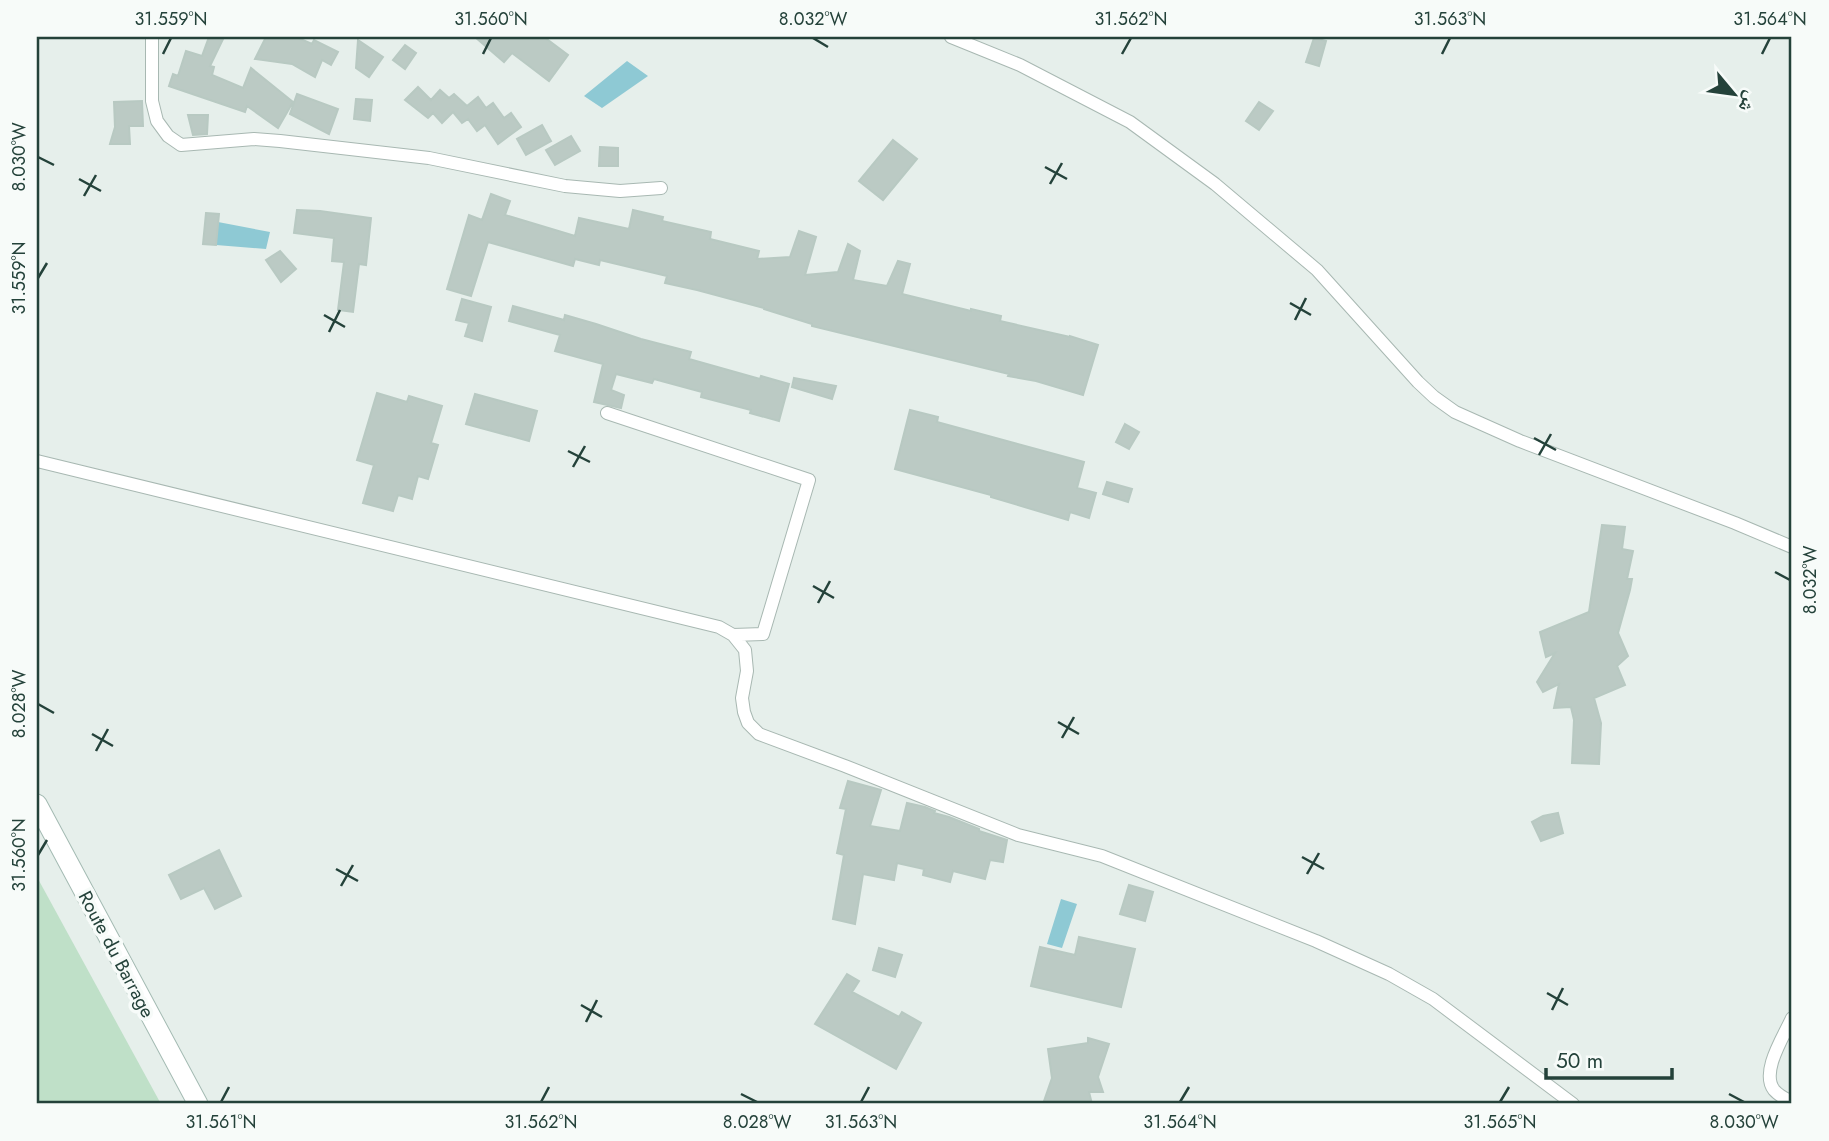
<svg xmlns="http://www.w3.org/2000/svg" width="1829" height="1141" viewBox="0 0 1829 1141" font-family="Jost,'Noto Naskh Arabic',sans-serif">
<rect width="100%" height="100%" fill="#e6efeb"/>
<path fill="#bfe0c8" d="M37,877L161,1104H37Z"/>
<path fill="#8ec9d4" d="M627,61L648,76L602,108L584,96Z
M218,222L270,232L266,249L216,245Z
M1061,899L1077,904L1062,948L1047,944Z"/>
<path fill="#bbcac4" stroke="#b8c9c2" stroke-width="2" d="M209,37H224L210,66L214,67L212,75L243,88L251,68L293,102L278,128L247,106L245,112L169,86L173,74L178,76L186,51L202,56Z
M266,37H296L312,44L314,40L338,52L331,65L322,60L315,77L292,64L255,59Z
M475,37H544L568,55L549,81L512,53L504,62Z
M1314,38L1326,41L1319,66L1306,62Z
M358,40L383,57L369,77L356,68Z
M405,45L416,53L405,69L393,60Z
M418,87L431,100L440,90L449,98L454,94L467,106L478,97L486,108L493,103L504,118L511,113L521,127L498,144L485,125L477,131L468,119L462,123L453,112L442,123L433,113L428,118L405,100Z
M297,94L338,109L329,134L290,114Z
M356,99L372,100L370,121L354,119Z
M142,101L143,126H129L130,144H110L115,127L114,102Z
M1259,102L1273,111L1259,130L1246,121Z
M188,115H208L207,134L193,135Z
M542,125L551,141L526,155L517,139Z
M571,136L580,151L555,165L546,150Z
M893,140L917,159L883,200L859,181Z
M600,147L618,148V166H599Z
M491,194L510,201L505,215L575,236L579,218L629,229L633,210L663,217L662,221L711,232L710,239L759,251L757,259L790,257L799,231L816,237L805,275L838,272L848,244L860,251L853,280L887,286L898,261L910,264L902,294L971,311V309L1001,316L1000,321L1070,337V336L1098,345L1083,395L1036,381L1008,376L1009,374L812,326V324L764,309V308L697,290L665,283L667,276L600,260L599,265L575,259L573,266L488,242L471,296L447,289L469,215L482,220Z
M297,210L320,211L371,218L366,265L359,264L353,312L338,310L344,262L332,261L334,238L294,233Z
M206,213L219,214L216,245L203,244Z
M280,251L296,269L281,282L266,260Z
M462,299L491,307L482,341L465,336L469,323L456,320Z
M513,306L564,320L565,315L596,324L641,339L691,352L689,359L760,379L761,376L789,384L779,421L750,413L751,410L701,397L702,392L654,379L652,383L616,374L611,390L624,395L621,408L594,402L603,364L555,351L560,335L509,321Z
M794,378L836,386L832,399L792,387Z
M377,393L407,402L409,396L442,406L431,443L438,445L428,479L418,476L412,499L398,495L393,511L363,503L374,465L357,460Z
M475,394L537,411L529,441L466,424Z
M910,410L938,417L937,422L1084,462L1077,488L1096,493L1089,518L1070,512L1068,520L991,497V495L895,469Z
M1125,424L1139,432L1129,449L1116,442Z
M1107,482L1132,489L1128,502L1103,494Z
M1602,525L1625,527L1622,549L1633,551L1627,579H1632L1630,590L1618,633L1628,656L1617,666L1625,685L1594,698L1601,723L1599,764L1572,763L1574,720L1571,707L1554,708L1559,684L1543,692L1537,682L1555,653L1546,657L1540,632L1589,612Z
M848,781L881,790L870,826L900,831L907,803L925,807L935,811L934,813L949,817L979,829V831L1007,840L1003,862L990,860L985,879L953,871L950,882L923,875L924,869L897,863L894,880L863,874L855,924L833,919L844,855L837,853L846,809L840,808Z
M1558,813L1563,833L1541,841L1532,822L1543,816Z
M219,850L241,896L215,909L204,888L181,899L169,875Z
M1129,885L1153,892L1145,921L1120,914Z
M1079,937L1135,949L1121,1007L1031,986L1040,947L1075,955Z
M879,948L902,955L895,977L873,970Z
M847,974L859,981L852,992L899,1017L902,1012L921,1023L896,1069L815,1024Z
M1088,1038L1109,1044L1098,1077L1103,1092H1089L1092,1104H1043L1052,1078L1048,1049L1088,1043Z"/>
<g fill="none" stroke-linecap="round" stroke-linejoin="round">
<g stroke="#a8b8b2" stroke-width="14">
<path id="minor" d="M152,37V101L157,121L168,136L181,145L254,139L280,141L429,158L565,186L620,191L661,188
M951,37L1020,65L1130,122L1215,184L1317,270L1418,382L1434,397L1455,412L1520,441L1735,523L1792,547
M607,413L809,480L763,634L733,635
M37,461L719,627L733,635L745,650L747,671L742,698L744,712L748,723L759,734L845,766L1018,835L1102,856L1316,941L1389,974L1433,999L1573,1104
M1792,1018C1784,1036 1760,1072 1774,1090C1779,1096 1786,1099 1792,1102"/>
</g>
<g stroke="#a4bbb3" stroke-width="21">
<path id="secondary" d="M37,804L198,1104"/>
</g>
<use href="#minor" stroke="#fff" stroke-width="12"/>
<use href="#secondary" stroke="#fff" stroke-width="19"/>
</g>
<path fill="none" stroke="#24423a" stroke-width="2.5" d="M813,38L828,47M163,54L171,38M483,54L491,38M1122,54L1131,38M1442,54L1450,38M1762,54L1770,38M38,157L54,165M1045,167L1067,179M79,179L101,191M1050,184L1062,163M84,196L96,175M38,278L47,263M1290,303L1311,315M324,315L345,327M1295,320L1306,298M329,332L340,310M1534,438L1556,450M568,451L590,462M1539,455L1551,434M573,467L585,446M1775,572L1790,580M813,586L834,598M818,603L830,581M38,704L54,713M1058,722L1079,734M92,734L113,746M1062,738L1074,717M96,751L108,729M38,855L47,840M1302,857L1324,869M336,869L358,881M1307,874L1319,853M341,886L353,865M1547,993L1568,1005M581,1005L602,1017M1552,1010L1563,988M586,1022L597,1000M741,1094L757,1102M1729,1094L1744,1102M221,1102L229,1087M541,1102L549,1087M861,1102L869,1087M1180,1102L1189,1087M1500,1102L1509,1087"/>
<g text-anchor="middle" stroke-width="7" stroke-linejoin="round" paint-order="stroke">
<g font-size="19" fill="#24423a" stroke="#f7fbf9">
<text transform="translate(117 954) rotate(62)" y="7">Route du Barrage</text>
</g>
</g>
<rect width="1829" height="1141" fill="none" stroke="#f7fbf9" stroke-width="77"/>
<g transform="translate(1734 94) rotate(119)" stroke="#f7fbf9" stroke-width="5" paint-order="stroke">
<path d="M0-5L12 26L0 18L-12 26Z" fill="#24423a"/>
<text y="-10" font-size="19" font-weight="bold" text-anchor="middle" fill="#24423a">ش</text>
</g>
<path d="M1546 1068v10h126v-10" fill="none" stroke="#24423a" stroke-width="3.5"/>
<text x="1556" y="1068" font-size="21" fill="#24423a" stroke="#f7fbf9" stroke-width="5" paint-order="stroke">50 m</text>
<rect x="38" y="38" width="1752" height="1064" fill="none" stroke="#24423a" stroke-width="2.5"/>
<g font-size="18" text-anchor="middle" fill="#24423a">
<text x="171" y="25">31.559°N</text>
<text x="491" y="25">31.560°N</text>
<text x="813" y="25">8.032°W</text>
<text x="1131" y="25">31.562°N</text>
<text x="1450" y="25">31.563°N</text>
<text x="1770" y="25">31.564°N</text>
<text transform="translate(19 157) rotate(-90)" y="6">8.030°W</text>
<text transform="translate(19 278) rotate(-90)" y="6">31.559°N</text>
<text transform="translate(1810 580) rotate(-90)" y="6">8.032°W</text>
<text transform="translate(19 704) rotate(-90)" y="6">8.028°W</text>
<text transform="translate(19 855) rotate(-90)" y="6">31.560°N</text>
<text x="221" y="1128">31.561°N</text>
<text x="541" y="1128">31.562°N</text>
<text x="757" y="1128">8.028°W</text>
<text x="861" y="1128">31.563°N</text>
<text x="1180" y="1128">31.564°N</text>
<text x="1500" y="1128">31.565°N</text>
<text x="1744" y="1128">8.030°W</text>
</g>
</svg>
